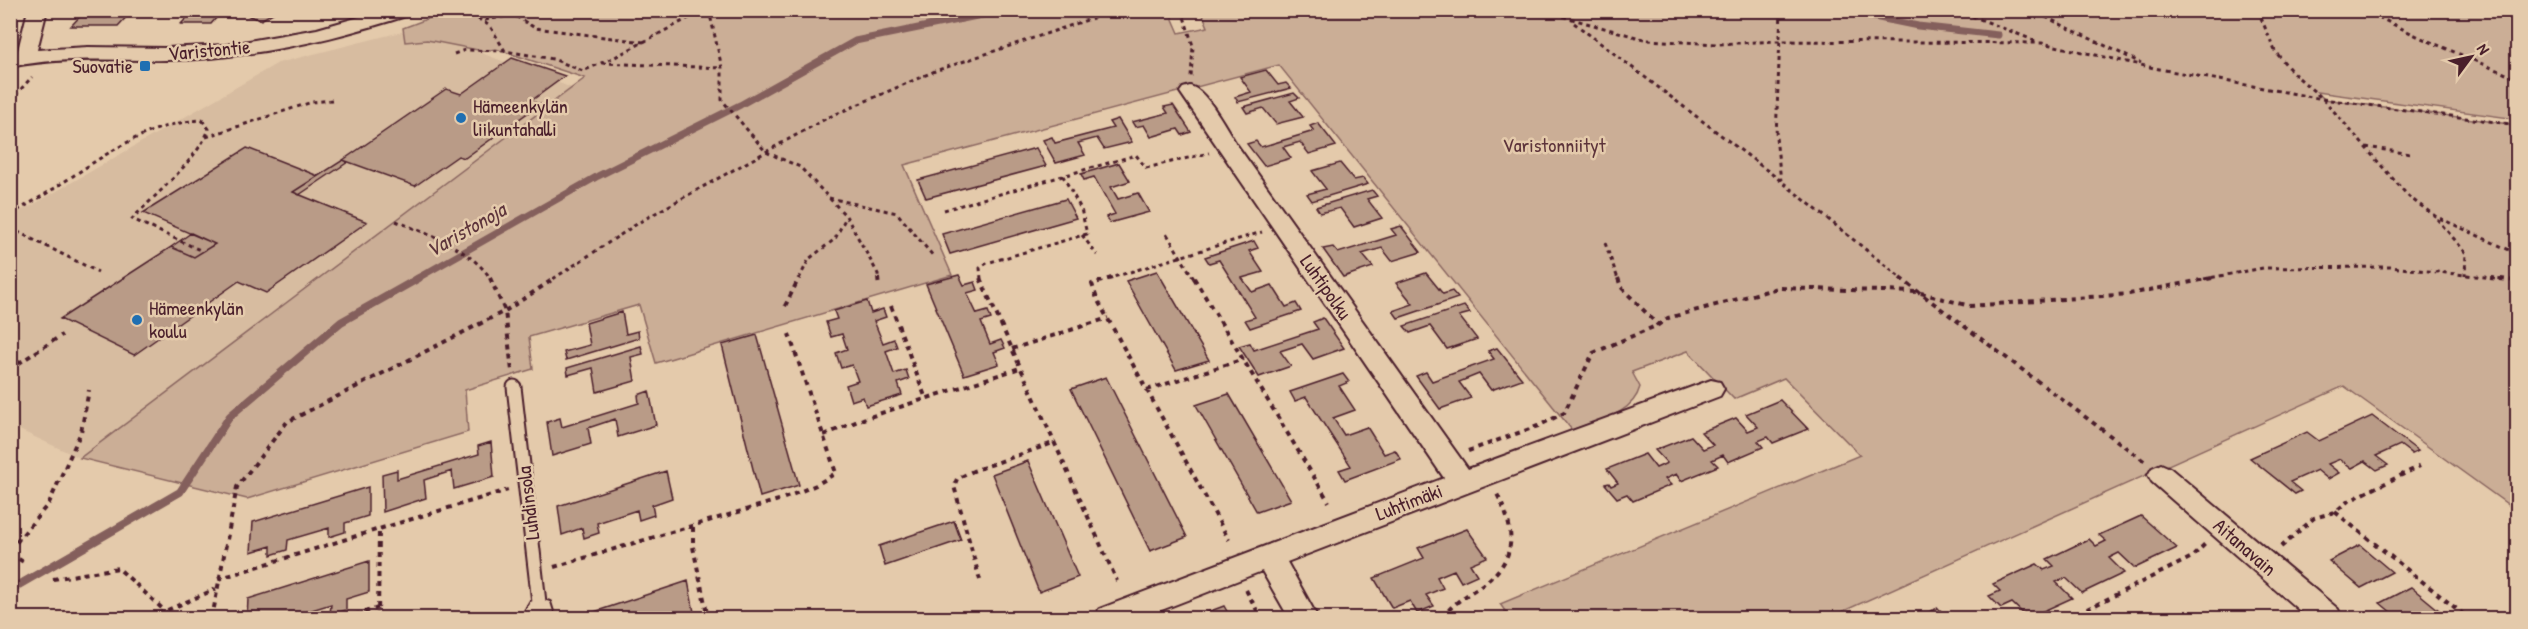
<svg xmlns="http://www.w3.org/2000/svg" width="2528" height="629" viewBox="0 0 2528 629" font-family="'Patrick Hand',sans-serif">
<rect width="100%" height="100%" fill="#e4caab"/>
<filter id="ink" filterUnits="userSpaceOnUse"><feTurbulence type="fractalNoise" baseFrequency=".0167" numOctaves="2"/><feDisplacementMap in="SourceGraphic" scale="12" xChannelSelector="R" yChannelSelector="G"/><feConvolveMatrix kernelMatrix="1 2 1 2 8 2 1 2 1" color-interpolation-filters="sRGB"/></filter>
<g filter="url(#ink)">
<path fill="#d7bca0" d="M417,28L572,88L80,458L11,426L10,215L31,206L278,63Z"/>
<path fill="#cbae96" stroke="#8a6660" stroke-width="1.5" d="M1169,10L1179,33L1208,27L1201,10L2517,11V119L2317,92L2324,99L2517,125V511L2344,386L1828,618H1510L1500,604L1860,455L1784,378L1734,399L1688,351L1632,372L1640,387C1632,416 1597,420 1572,430L1279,65L904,165L952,275L656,363L639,305L529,337L533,369L465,390L468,432L247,499L80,458L585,78L496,49L483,51L427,40L405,42L403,28L448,11Z"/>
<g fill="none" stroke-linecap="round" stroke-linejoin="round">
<path stroke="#845f5b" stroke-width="7" d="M1840,10L1918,26L1998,35
M416,279L598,176L740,105L855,41L1006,10"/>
<path stroke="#845f5b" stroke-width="8" d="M10,590L180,492L230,416L341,322L419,278"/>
</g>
<path fill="#b99b87" stroke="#4a1f2b" stroke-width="1.5" d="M86,10H133L118,26H71Z
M194,10H223L211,24H181Z
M259,10H278L261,20L249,16Z
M512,58L565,76L531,101L540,104L465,158L458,156L415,186L343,160L446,89L461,94Z
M1266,70L1278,85L1286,83L1291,88L1238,102L1235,97L1251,92L1240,77Z
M1294,93L1299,98L1290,101L1303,117L1276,124L1263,108L1247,113L1243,107Z
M1173,105L1191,132L1182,135L1178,129L1151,137L1144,125L1135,127L1132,122L1168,113L1164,107Z
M1118,119L1132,142L1104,149L1097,138L1078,143L1085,155L1056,163L1043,140L1052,137L1055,143L1113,128L1109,122Z
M1318,123L1336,146L1309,154L1300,142L1283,147L1291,158L1264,166L1247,144L1256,141L1261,147L1314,131L1310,126Z
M247,148L318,176L293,192L367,222L266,293L239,281L134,355L60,319L171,247L194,257L215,244L143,213Z
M1036,148L1046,166L926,198L918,180Z
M343,160L348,162L299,195L293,192Z
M1119,163L1130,181L1111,187L1118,199L1138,193L1149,212L1109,223L1106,217L1115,214L1094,177L1084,180L1081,174Z
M1340,163L1354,180L1363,178L1368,184L1312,201L1307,194L1326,189L1312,171Z
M1372,190L1377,196L1367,199L1382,218L1354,227L1340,208L1320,213L1316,207Z
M1066,199L1076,218L950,254L942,234Z
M1401,226L1421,252L1392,261L1382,248L1362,254L1373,267L1343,277L1323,249L1333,247L1338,253L1396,235L1391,229Z
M191,233L215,244L194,257L171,247Z
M1254,241L1258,248L1249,251L1263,272L1242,278L1252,292L1272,285L1286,307L1296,303L1301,311L1250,328L1245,320L1255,317L1219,260L1209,263L1205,257Z
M1157,271L1209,360L1176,370L1126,281Z
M1426,273L1443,294L1452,291L1458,298L1398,318L1393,311L1413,304L1396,283Z
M959,275L964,285L975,282L978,290L967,293L977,314L988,311L991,319L981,322L990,344L1001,340L1005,348L994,352L999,364L964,375L926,284Z
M867,301L871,313L883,309L886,317L874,321L883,343L894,339L897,347L886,351L894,374L906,370L909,379L898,383L902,395L866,406L863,397L851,401L846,385L858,381L852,365L841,368L836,353L847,349L842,334L831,337L826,322L837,319L834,311Z
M1464,306L1470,313L1459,316L1477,339L1447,349L1430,326L1410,333L1404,326Z
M622,312L626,334L638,331L639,338L566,360L564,352L590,345L586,323Z
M1323,318L1344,348L1313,359L1302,344L1280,351L1291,366L1259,377L1239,346L1250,343L1254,350L1318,329L1313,322Z
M757,335L799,485L760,497L722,345Z
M641,346L643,354L631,357L635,381L597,392L593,368L568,375L567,368Z
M1497,348L1522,379L1491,390L1479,374L1459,382L1471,398L1440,409L1416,376L1426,372L1432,381L1494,359L1488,351Z
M1343,374L1349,382L1339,386L1355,410L1333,418L1344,435L1367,427L1384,454L1395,450L1401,459L1345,480L1339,470L1351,466L1306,397L1295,401L1290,392Z
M1106,377L1187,537L1150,551L1071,389Z
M649,391L656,425L618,437L615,419L588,428L591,444L552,456L547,422L560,418L562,427L639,403L638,395Z
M1229,394L1291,500L1257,512L1196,405Z
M1780,400L1808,429L1773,443L1768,437L1758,441L1763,447L1728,462L1723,455L1712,460L1718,466L1681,481L1676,474L1665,479L1671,485L1633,501L1627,494L1617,498L1605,484L1609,483L1611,486L1618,483L1607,469L1645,454L1656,468L1667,463L1655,450L1691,436L1703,449L1713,445L1701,432L1736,418L1748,431L1758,427L1746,414Z
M2372,416L2418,451L2412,454L2400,445L2376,456L2388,465L2377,470L2365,461L2352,468L2340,459L2328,464L2339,473L2328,479L2317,470L2290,482L2301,491L2295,494L2250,458L2307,432L2319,441Z
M491,442L494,477L454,489L452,471L424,480L426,498L383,512L382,474L397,470V479L479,454L478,446Z
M1028,461L1078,577L1039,592L992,474Z
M666,471L672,498L652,505L654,515L639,520L637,510L597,523L599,533L584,538L582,528L562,535L558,506Z
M368,487V516L345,523V532L329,537V528L288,540L287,550L271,555V546L251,552L253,522Z
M2141,516L2177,548L2135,568L2119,553L2109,558L2124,573L2082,593L2066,578L2056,582L2072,598L2028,618L2012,603L2001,608L1989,596L2000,591L1993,584L2037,564L2044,570L2054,566L2047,559L2089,539L2096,546L2106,541L2099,535Z
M954,521L961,540L885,566L879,546Z
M1467,529L1487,557L1470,564L1477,575L1461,582L1454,570L1437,577L1443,588L1426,595L1434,606L1417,613L1410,601L1392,608L1374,578L1424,558L1418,548Z
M2360,545L2392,572L2361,588L2329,561Z
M369,561V592L346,599V610L330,615L331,604L286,618H247L248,599Z
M688,581L694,612L677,618H576Z
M2411,587L2445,615L2437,618H2398L2380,603Z
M1224,606L1228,613L1214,618H1192Z
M1938,608L1948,618H1915Z"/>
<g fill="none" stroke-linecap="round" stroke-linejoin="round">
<g stroke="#4a1f2b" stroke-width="17">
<path id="lane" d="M514,387L540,611"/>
</g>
<g stroke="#4a1f2b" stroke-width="4">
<path id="street" d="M28,10H47L37,50L88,47L166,48L226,45L317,29L384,10H414L412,14C342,37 271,54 197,59C135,63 72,54 10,67V55L17,54Z
M1190,86C1207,90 1227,130 1237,145L1468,469L1711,380L1720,382L1724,389L1720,396L1287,562L1318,618H1289L1262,571L1141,618H1095L1099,609L1444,478L1180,92L1183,88Z
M2161,464L2170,468L2338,609L2342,618H2308L2152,482L2148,475L2152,468Z
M540,599L550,602L555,618H527L525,611L530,602Z"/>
</g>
<path stroke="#4a1f2b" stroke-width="3" stroke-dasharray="4 4" stroke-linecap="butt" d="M464,10L490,26L505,51L553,59L583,71L615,57L704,10
M709,10L722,68V100L766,152L800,167L846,216L878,274V279
M1182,10L1193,46L1191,77
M1540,10L1647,40L1718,44L1778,41L2042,43L2154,68L2323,99L2518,125
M1781,10L1776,137L1781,181
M1957,10L2038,42
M2031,10L2141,63
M2261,10V18L2275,51L2292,72L2323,99L2409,197L2435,216L2518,254
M2364,10L2419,37L2518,79
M425,16L441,10
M485,20L514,15L535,28L644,42
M1574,23L1781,181L1902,279
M454,54L465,50L505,51
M602,63L722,68
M10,101L32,77
M206,137L312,102L332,100
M2366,147L2411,154
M829,198L897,213L934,257
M944,210L1136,155L1146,168L1209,153
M10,214C74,183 128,124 202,120L209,129C198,159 155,195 132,219L200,250
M2437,219L2466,253L2465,276
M396,221C429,235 470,248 491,279
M10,228L98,272
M1167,234L1194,279
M1082,235L1097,255
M1605,243L1618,279
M553,279L643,220L827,118L935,71L1117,10
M799,279L809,259L835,239L846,217
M981,279L980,268L987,263L1087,234L1081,209L1063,176
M1107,279L1262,232
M2204,279L2263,268L2390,267L2504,279"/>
<path stroke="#4a1f2b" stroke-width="4" stroke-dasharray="5 5" stroke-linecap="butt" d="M490,278L505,311L512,371
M878,278L879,288
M980,278L1117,581
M1112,278L1092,284L1097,299L1229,540
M1194,278L1329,502
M1618,278L1621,287L1658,325
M1900,278L2144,461
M2490,278L2518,281
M2515,281L2518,317
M785,306L799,278
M891,306L926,399
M1012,349L1108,318
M10,369L62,335
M1147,390L1244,359
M824,435L863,419L1020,368
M1468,451L1538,426L1564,413L1593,353L1658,325L1668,318L1778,288L1917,292L1970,306L2129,294L2212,278
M2335,512L2468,618
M693,527V547L708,618
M2281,547L2314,518L2335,512L2347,502L2420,466
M10,550L49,503L81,432L89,390
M10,554L27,564
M554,567L782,499L816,485L836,473L789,334
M53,579L118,568L166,612
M218,579L379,529
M980,580L954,486L957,479L973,471L1056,442
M1246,590L1261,618
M149,618L216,589
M212,618L237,487L287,422L505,311L555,278
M345,618L378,608
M378,618L379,529L508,490
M1442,618C1453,603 1467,595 1482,585C1518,559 1516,531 1497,494
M2069,618L2192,557L2206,543"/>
<use href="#lane" stroke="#e4caab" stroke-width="13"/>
<use href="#street" fill="#e4caab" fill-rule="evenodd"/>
</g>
</g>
<g fill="#1f6fb2" stroke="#e4caab" stroke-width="2">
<rect x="139" y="60" width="12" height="12" rx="3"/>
<circle cx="461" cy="118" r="6"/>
<circle cx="137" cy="320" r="6"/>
</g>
<g text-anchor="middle" stroke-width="5" stroke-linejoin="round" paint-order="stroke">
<g font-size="20" fill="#4a1f2b" stroke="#e4caab">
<text transform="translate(209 50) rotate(-5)" y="7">Varistontie</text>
<text transform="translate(1326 287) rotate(55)" y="7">Luhtipolku</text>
<text transform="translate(1409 502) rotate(-21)" y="7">Luhtimäki</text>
<text transform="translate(528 503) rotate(-97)" y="7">Luhdinsola</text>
<text transform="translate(2245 547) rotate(41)" y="7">Aitanavain</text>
</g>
<g font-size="20" fill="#4a1f2b" stroke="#e4caab" text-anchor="start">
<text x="133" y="73" text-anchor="end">Suovatie</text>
<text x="473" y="113">Hämeenkylän<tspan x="473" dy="23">liikuntahalli</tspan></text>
<text x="149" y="315">Hämeenkylän<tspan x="149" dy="23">koulu</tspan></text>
</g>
<g font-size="20" fill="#5d343b" stroke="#e4caab">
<text x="1554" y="152">Varistonniityt</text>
</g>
<g font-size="21" font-style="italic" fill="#5d343b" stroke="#e4caab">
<text transform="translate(466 230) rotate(-30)" y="7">Varistonoja</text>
</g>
</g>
<rect width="2528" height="629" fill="none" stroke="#e4caab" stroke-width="36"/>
<rect x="18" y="18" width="2492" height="593" fill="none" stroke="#4a1f2b" stroke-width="2" filter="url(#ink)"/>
<g transform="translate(2471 57) rotate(57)" stroke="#e4caab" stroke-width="4.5" paint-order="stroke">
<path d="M0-4.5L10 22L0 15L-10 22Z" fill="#4a1f2b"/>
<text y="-9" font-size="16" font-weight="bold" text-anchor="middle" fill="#4a1f2b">N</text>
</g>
</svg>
